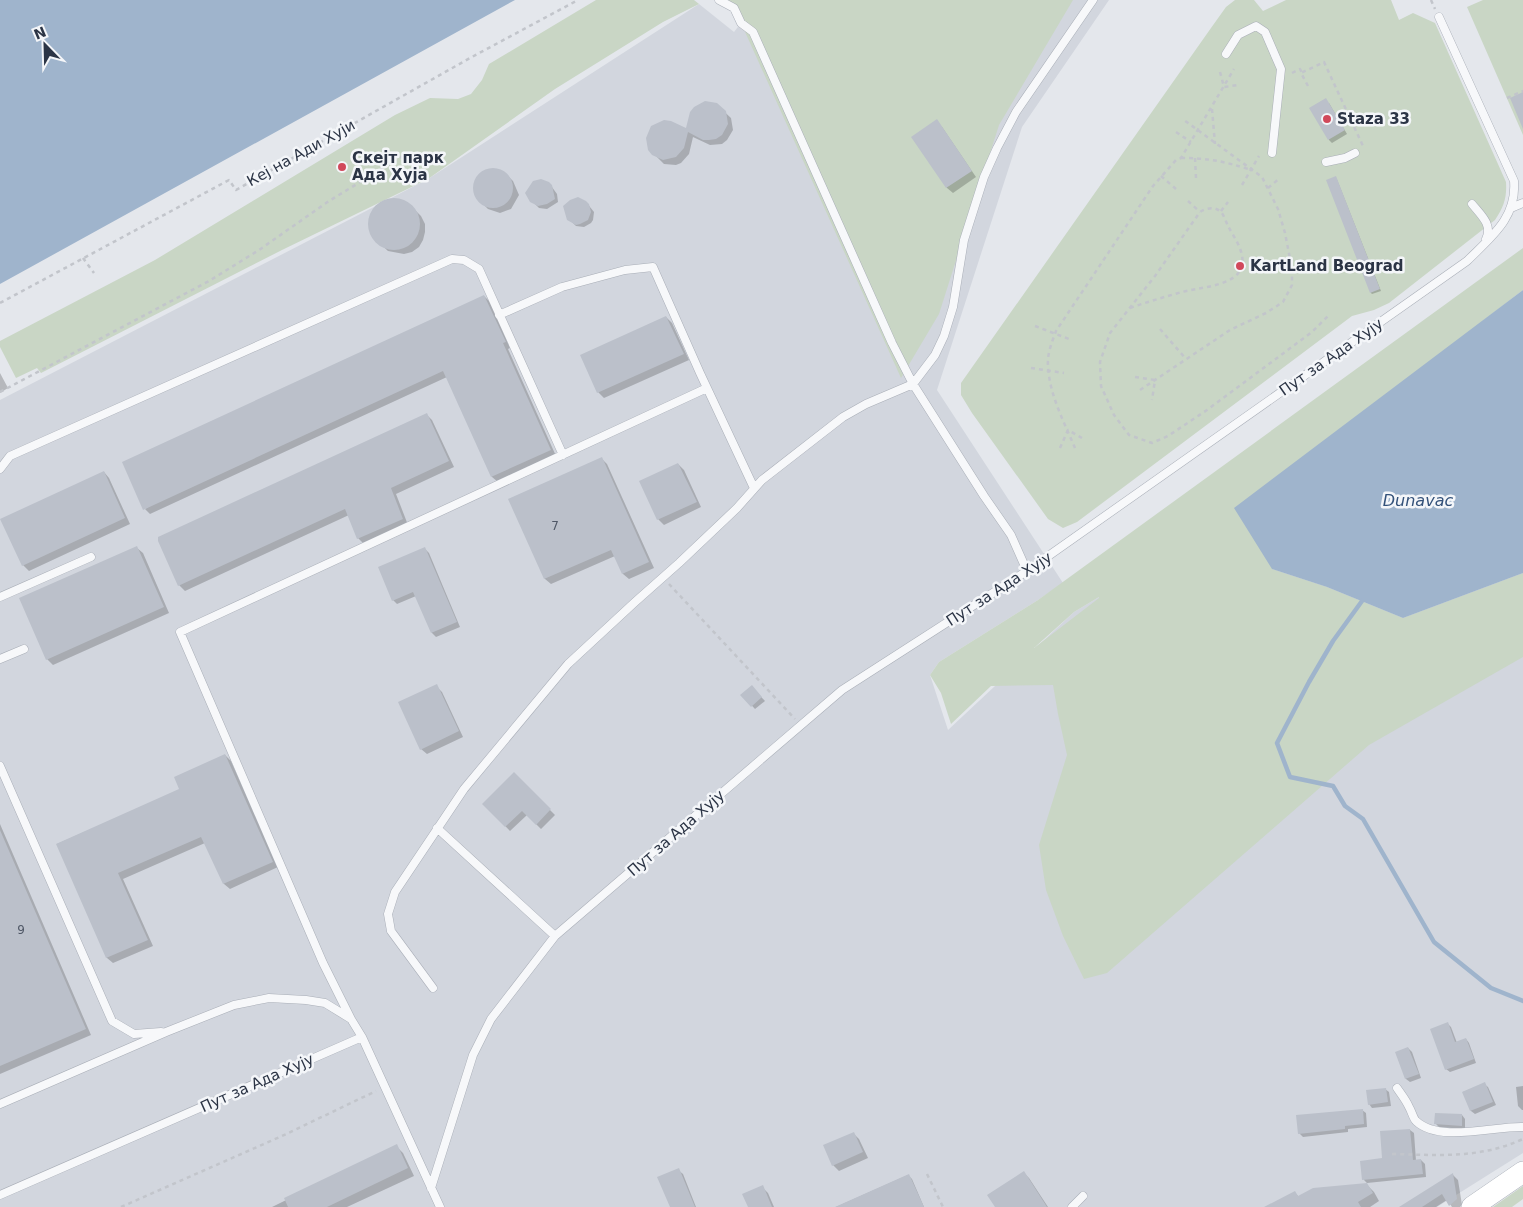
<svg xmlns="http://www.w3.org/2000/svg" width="1523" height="1207" viewBox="0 0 1523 1207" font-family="'DejaVu Sans',sans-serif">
<rect width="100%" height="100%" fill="#e4e7ec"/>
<path fill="#d2d6de" d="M725,0H1109L1022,127L937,390L1063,583L1038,600L939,662L930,675L948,730L1074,612L1104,594L1272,569L1327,587L1403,618L1523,573V1153L1437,1207H0V400L428,179L699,4L734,32L741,23Z"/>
<path fill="#c9d6c5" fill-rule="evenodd" d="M596,0H694L699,4L663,22L555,89L428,179L282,250L41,373L37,368L16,378L0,347V341L155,260L395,115L430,98L458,99L471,94L482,80L489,64Z
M725,0H1073L999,125L939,314L901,378L741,23Z
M1235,0H1254L1263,11L1286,0H1391L1399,20L1413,13L1435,23L1506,182C1507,197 1504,207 1495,220L1389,303L1374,310L1352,316L1077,522L1063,528L1048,519L972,413L961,395V383L1211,28L1226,7Z
M1483,0H1523V135L1467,7Z
M1523,248V290L1484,320L1272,569L1327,587L1403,618L1523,573V657L1369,745L1107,973L1084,979L1063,936L1046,890L1039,845L1067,755L1058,714L1053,685L991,686L951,724L941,693L930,675L939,662L1038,600ZM1099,597V598L1034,648L1074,612Z
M1523,1186V1199L1512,1207H1493Z"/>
<path fill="#9fb4cc" d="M0,0H515L0,284Z
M1523,290V573L1403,618L1327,587L1272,569L1234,508Z"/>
<path fill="#0003" d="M1329,103L1347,134L1332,143L1329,140Z
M716,104L731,118L733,130L727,140L722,144L710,145L693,137L689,154L681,163L676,165L664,164L649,149L687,129Z
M942,127L976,177L953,193L947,188L913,137Z
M490,169H496L507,175L513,181L519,195L511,209L500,213L488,209L477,198L474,193V187L479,175Z
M1336,177L1381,291L1372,294L1371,293Z
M549,183L557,194L558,202L547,209L539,208L535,204Z
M393,199L402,200L409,204L421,216L425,224V232L423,240L419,247L412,252L404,254L388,251L376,240L372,233L371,218L374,211L386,201Z
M586,202L594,212L593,220L591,223L584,227L576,226L566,216Z
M484,296L490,302L510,348L508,349L556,456L498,482L492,477L447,377L150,514L145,509Z
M666,317L672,323L689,360L604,398L598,392Z
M0,373L8,388L0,393Z
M427,415L432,420L454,467L396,494L408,525L364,544L358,538L349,515L185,591L179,585L158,538Z
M602,459L607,464L654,568L629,579L623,574L615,556L551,584L545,579L510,499Z
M678,464L684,470L701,507L664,525L658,519L641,482Z
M104,472L109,478L130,524L29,571L23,565Z
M137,548L143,553L169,613L53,665L47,659Z
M425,549L429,553L460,627L436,637L432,633L416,596L397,604L393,600Z
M436,686L442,692L463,737L427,754L421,749Z
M752,687L765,701L755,709L742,695Z
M225,755L231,761L278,867L230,889L224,884L205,843L123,879L153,946L113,963L107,958L57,844L181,790Z
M514,774L555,815L541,829L527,815L510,831L484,804Z
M0,824L91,1035L0,1074Z
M1448,1024L1451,1027L1457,1043L1466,1039L1469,1043L1476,1063L1450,1072L1446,1069Z
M1408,1048L1412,1052L1421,1078L1410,1082L1406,1079L1396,1053Z
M1484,1084L1488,1087L1496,1105L1475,1114L1471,1111L1463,1092Z
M1523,1086V1110H1522L1518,1106L1516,1087Z
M1385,1089L1389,1092L1391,1106L1372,1108L1369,1104Z
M1362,1110L1366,1113L1367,1127L1348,1129V1132L1303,1137L1299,1133Z
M1462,1115L1465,1119V1129L1439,1127L1436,1124Z
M1410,1130L1414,1133L1416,1161L1421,1160L1425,1164L1426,1177L1367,1183L1364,1180L1362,1162L1383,1159Z
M853,1133L859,1139L868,1158L839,1171L833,1165Z
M396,1146L403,1153L414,1176L347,1207H272Z
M678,1170L683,1174L696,1207H671Z
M1024,1173L1029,1178L1048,1207H997Z
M908,1175L912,1179L924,1207H836Z
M1453,1175L1458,1180L1462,1205L1460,1207H1452L1447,1200L1436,1207H1408Z
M1366,1184L1374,1192L1379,1201L1370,1207H1275L1295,1193L1299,1197Z
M762,1187L768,1193L774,1207H749Z"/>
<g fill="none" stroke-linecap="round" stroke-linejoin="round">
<path stroke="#9fb4cc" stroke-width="4.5" d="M1362,601L1333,641L1309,682L1277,743L1290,777L1333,786L1345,806L1363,819L1434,942L1491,988L1523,1001"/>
</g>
<path fill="#bbc0ca" d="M1523,92V129L1510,98Z
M1326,98L1345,130L1328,140L1309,108Z
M705,101L717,103L726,111L728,124L722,135L716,139L709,140H703L688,132L684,148L676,157L663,160L652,155L648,150L646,138L651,126L664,120L671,121L686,128L690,112L694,107Z
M937,119L972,171L946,188L911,137Z
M473 188a20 20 0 1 1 40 0a20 20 0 1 1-40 0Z
M1336,176L1380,289L1370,293L1326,180Z
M541,179L549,182L552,185L555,199L547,204L538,206L530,202L525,193L533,181Z
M578,197L586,201L589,204L591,212L588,220L580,224L576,225L567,220L563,206L570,200Z
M368 224a26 26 0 1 1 52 0a26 26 0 1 1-52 0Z
M484,295L506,342L503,343L551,450L491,477L443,371L143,510L122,462Z
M666,316L684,354L597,393L580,355Z
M427,413L449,461L391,488L403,519L357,539L345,509L178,586L158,541V537Z
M602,457L649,562L622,574L611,550L544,579L508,499Z
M678,463L697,502L657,520L639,481Z
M104,471L125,518L22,566L0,519Z
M137,546L164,607L46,660L19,598Z
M425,547L457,622L431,633L413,592L392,601L378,567Z
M437,684L459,731L420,750L398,702Z
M752,685L762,697L751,707L740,695Z
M225,754L273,862L223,884L201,837L118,873L148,940L106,958L56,844L179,789L174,777Z
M514,772L551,809L536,825L522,811L505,827L482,804Z
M0,830L86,1029L0,1066Z
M1448,1022L1455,1042L1466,1038L1474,1059L1445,1070L1430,1029Z
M1408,1047L1419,1074L1405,1079L1395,1052Z
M1485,1082L1493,1102L1470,1111L1462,1092Z
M1386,1088L1388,1102L1368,1105L1366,1090Z
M1363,1109L1364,1124L1345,1126V1129L1298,1134L1296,1115Z
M1435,1113L1462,1114V1126L1434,1124Z
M1410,1129L1413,1160L1421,1159L1423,1174L1362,1180L1360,1161L1382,1158L1380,1131Z
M854,1132L863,1152L832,1166L823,1145Z
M397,1144L408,1168L327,1207H288L284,1198Z
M679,1168L695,1207H670L657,1177Z
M1024,1171L1047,1207H995L987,1195Z
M1453,1173L1457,1199L1449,1206L1442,1194L1422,1207H1399Z
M909,1174L924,1207H835Z
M1367,1183L1373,1193L1358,1202L1361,1207H1264L1295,1191L1298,1196L1313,1188Z
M763,1185L772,1207H748L742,1194Z"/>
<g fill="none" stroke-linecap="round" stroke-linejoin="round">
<g stroke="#a9aeb7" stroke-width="9">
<path id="lane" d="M719,0L734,8L741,23L753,32L892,343L913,384L984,496L1011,535L1027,571
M1226,54L1238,35L1256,26L1265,32L1281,69L1272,153
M1326,162L1345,158L1355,153
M1472,204C1481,215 1493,225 1486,239
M1511,208L1523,203
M499,315L562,287L625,270L653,267L700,373L754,488
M0,469L10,456L452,259L464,260L479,269L563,455
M0,597L91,557
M0,659L24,649
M0,766L112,1021L134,1034L161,1032
M437,828L555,936
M433,988L391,931L388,914L395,892L464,789L568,664L635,602L679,563L737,508L762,480L843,417L866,404L913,384L935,355L944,336L953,307L964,240L984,177L997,148L1016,112L1093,0
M351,1019L323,963L180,632L707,388
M1397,1088C1401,1094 1406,1100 1409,1107C1412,1112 1413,1118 1416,1121C1439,1143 1494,1126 1523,1127
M0,1104L166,1032L234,1005L269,998L306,1000L325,1003L351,1019L362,1037L440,1207
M431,1188L473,1055L491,1019L555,936L842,690L1027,571L1467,261C1491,237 1517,218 1514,181L1439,17
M0,1195L362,1037
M1072,1207L1083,1196"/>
</g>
<g stroke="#a9aeb7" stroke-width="22">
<path id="secondary" d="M1472,1207L1523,1172"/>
</g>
<path stroke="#c2c5cb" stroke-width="2.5" stroke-dasharray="4 4" stroke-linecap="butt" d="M1431,0L1435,9
M1220,72L1224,87L1238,85
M1292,73L1300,69L1302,73
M1308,86L1301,73L1324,62L1363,146
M1507,98L1523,91
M1212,109L1215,144
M1176,132L1191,142
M1181,158C1207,158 1223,161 1248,169
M1195,158L1196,178
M1161,176L1176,189
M1242,185L1259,156
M1268,188L1280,178
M1188,201L1200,212
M1221,211L1228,202
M83,258L94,273
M0,303L229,180L236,190L470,58L578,0
M1130,308C1147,302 1164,297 1182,292C1197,288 1230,286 1239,272C1249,257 1235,239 1228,226C1226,222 1224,215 1221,212C1215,206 1206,208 1200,212L1155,276L1110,333L1100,362L1101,386L1114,415L1129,435L1152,443L1168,436L1207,410L1312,332L1328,316
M1035,326L1069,339
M1160,329L1186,359
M1031,368L1064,373
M1135,377L1155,380L1152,400
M1140,390L1230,330L1266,313L1283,302L1292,285V269L1285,233L1278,209L1262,177L1184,120
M0,392L209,281L259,250L329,201L406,154
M1060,448L1068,430L1082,438
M1075,448C1064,422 1049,394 1048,365C1047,354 1052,342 1056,331L1153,186L1176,160L1181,158L1234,69
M669,584L795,719
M1392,1154C1439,1155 1479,1159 1523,1139
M927,1174L943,1207
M121,1207L282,1136L376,1091"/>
<use href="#lane" stroke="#f7f8fa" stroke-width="8"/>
<use href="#secondary" stroke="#fff" stroke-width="21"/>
</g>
<g fill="#d1495b" stroke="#f4f6f9" stroke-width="2">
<circle cx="1327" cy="119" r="5"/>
<circle cx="342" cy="167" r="5"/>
<circle cx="1240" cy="266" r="5"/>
</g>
<g text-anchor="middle" stroke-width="5" stroke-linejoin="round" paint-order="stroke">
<g font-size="12" fill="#4f5766">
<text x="555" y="530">7</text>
<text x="21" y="934">9</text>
</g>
<g font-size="15" font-weight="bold" fill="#2b3445" stroke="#f4f6f9" text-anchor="start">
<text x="1337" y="124">Staza 33</text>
<text x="352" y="163">Скејт парк<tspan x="352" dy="17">Ада Хуја</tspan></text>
<text x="1250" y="271">KartLand Beograd</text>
</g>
<g font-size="15" fill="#2b3445" stroke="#f4f6f9">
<text transform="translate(301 153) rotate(-29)" y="5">Кеј на Ади Хуји</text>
<text transform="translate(1331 357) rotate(-35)" y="5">Пут за Ада Хују</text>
<text transform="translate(999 589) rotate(-33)" y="5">Пут за Ада Хују</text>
<text transform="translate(676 833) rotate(-41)" y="5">Пут за Ада Хују</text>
<text transform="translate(257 1083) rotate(-24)" y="5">Пут за Ада Хују</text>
</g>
<g font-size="16" font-style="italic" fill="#34527a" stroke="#f4f6f9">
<text x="1418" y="506">Dunavac</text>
</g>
</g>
<g transform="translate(45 45) rotate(337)" stroke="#f4f6f9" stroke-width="4" paint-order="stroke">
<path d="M0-4L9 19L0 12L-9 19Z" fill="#2b3445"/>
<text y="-8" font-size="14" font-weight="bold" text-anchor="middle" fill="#2b3445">N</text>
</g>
</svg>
